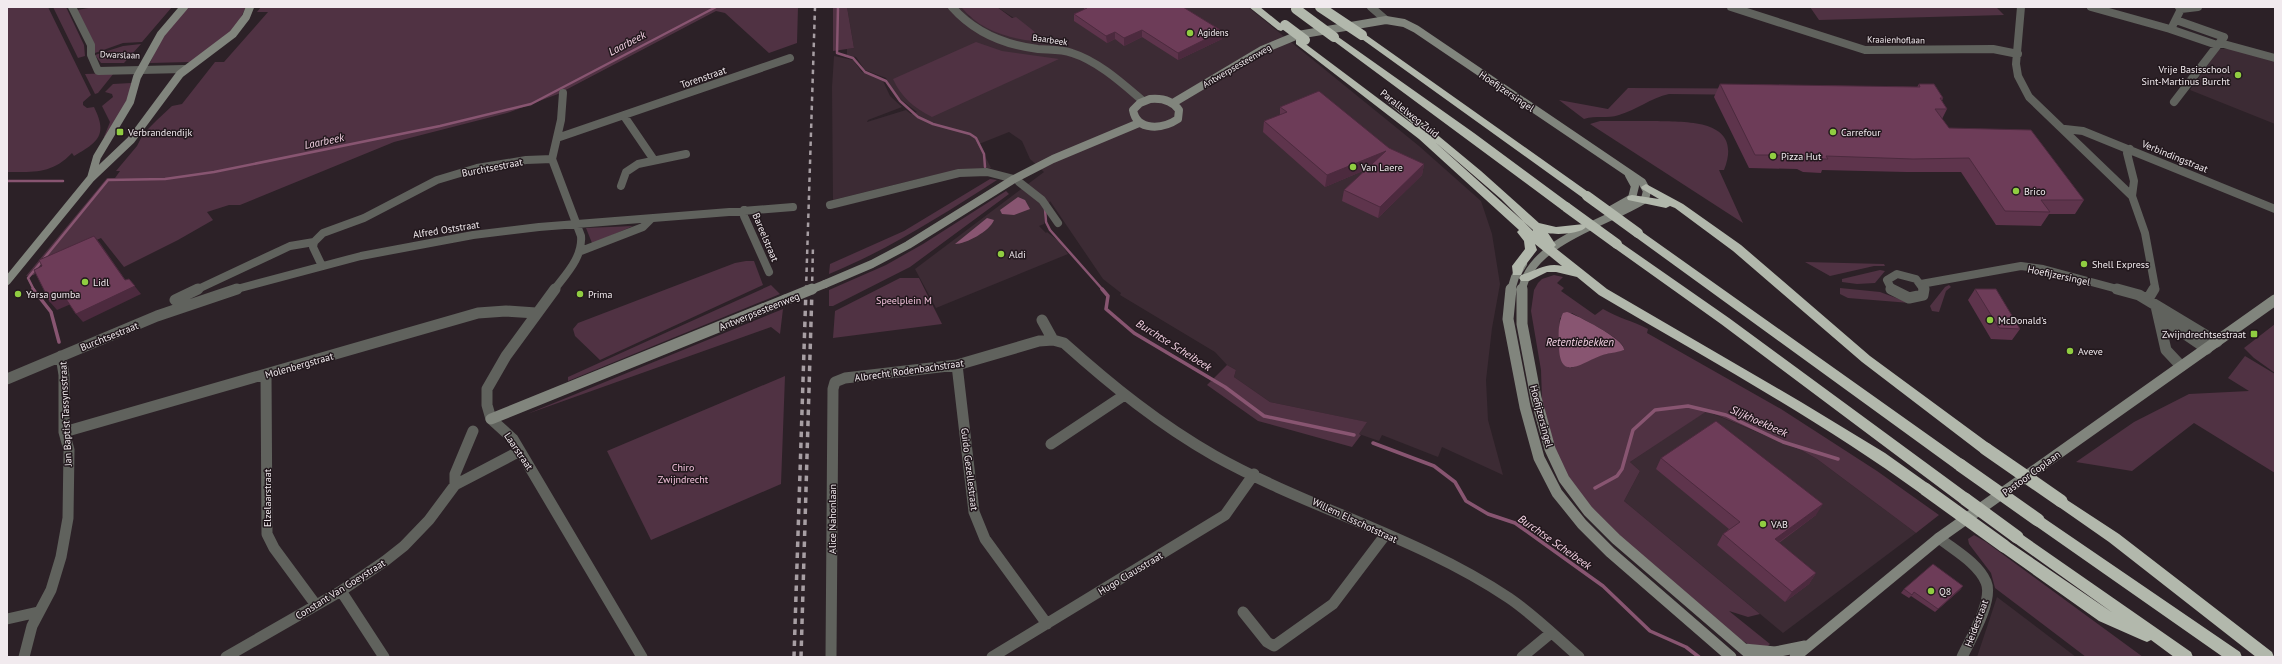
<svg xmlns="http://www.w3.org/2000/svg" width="2282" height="664" viewBox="0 0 2282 664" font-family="'PT Sans',sans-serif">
<rect width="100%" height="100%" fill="#2c2127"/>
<path fill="#3c2b34" d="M847,7H961L970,17L1030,41L1035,32L997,7H1248L1419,146L1481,201L1492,234L1500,284L1492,328L1486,380L1488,420L1503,475L1442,447L1438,457L1382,435L1379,441L1359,434L1366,422L1270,402L1234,377L1236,370L1227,365L1215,352L1120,295L1121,293L1103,279L1050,201L1044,217V224L1039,226L1046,233L1047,232L1060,242L1068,254L936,308L915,269L1044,172L1030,159L1022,141L1009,132L979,144L991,168L926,177L833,200L832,87L834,56L853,60L862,72L883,81L890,96L902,107L868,120L867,122L906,110L911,114L917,112L895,95L886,78L865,70L856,57L847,55V49L854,48Z
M2219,49H2234L2275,60V124L2190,90Z
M1706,411L1801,450L1817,459L1916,533L1783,633L1624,501L1640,471L1630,462Z
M1997,597L2076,657H1977Z"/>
<path fill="#503243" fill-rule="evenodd" d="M7,7H48L91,95L83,102V105L87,108L94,107C108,135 98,142 74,156L72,153C52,174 34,172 7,172Z
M53,7H66L84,45L85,56L78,58Z
M94,7H172L142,42L123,43L95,53V47L77,10Z
M187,7H246L235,29L190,62L150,63L161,38Z
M261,7H798L797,43L769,53L725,13L716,11L558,94L507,113L394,142L240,205H229L207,212L213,220L178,240L124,267L101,238L41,265L34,275L26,276L107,178H115L120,171H116L137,146L143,134L157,120L172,106L182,104L215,62H224L268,12H257Z
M833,7H847L854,48L833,51Z
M961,7H997L1012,18L1016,17L1035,32L1031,41C1004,37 979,29 961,7Z
M1810,7H1996L2004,15L1819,20Z
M976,42L1002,51L1059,59L932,117C914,108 901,97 893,79Z
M141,44L124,63H101L95,55L123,46Z
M114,73L98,93L95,94L85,74Z
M131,83L129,97L106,137H104L110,122L102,106L113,97L112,94L105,92L113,84Z
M1628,88L1867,89L1852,96L1669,94C1651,98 1636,110 1619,115C1607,119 1596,115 1584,119L1559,100L1608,109Z
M1600,121C1619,121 1637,121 1655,121C1688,122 1744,119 1724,170H1719L1743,223L1590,124Z
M990,179L997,180C942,215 890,249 829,274L830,264L904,231Z
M1006,191L1009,194L910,267L833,306H829V290L886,265L923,244Z
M633,226L594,243H592L586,228Z
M746,261H754L763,285L600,360L575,336L573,329L578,323L735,263Z
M1805,262L1884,264L1885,266H1874L1830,276Z
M1880,270L1885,271L1875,283L1857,284L1842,282V279Z
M1554,275L1563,277L1557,283L1564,288L1561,291L1595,315L1603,309C1618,318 1633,321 1648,329L1647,333L1781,409L1877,471L1939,515L1916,533L1817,459L1801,450L1707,411L1630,462L1640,471L1624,501L1760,614L1748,617L1729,611L1770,644L1767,647L1748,644L1736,637L1601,520L1564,471L1554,446L1542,400L1541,370L1531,311L1534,290L1538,283L1542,279ZM1572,313C1581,319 1626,339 1624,350L1601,355L1571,368C1555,347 1558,344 1560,318Z
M900,278H919L942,324L833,338L835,311Z
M771,285L780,294L568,381V377Z
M1949,285L1951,287L1946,291L1939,312L1932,311L1930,306L1945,287Z
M1840,288L1880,292L1910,303L1848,298L1840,294Z
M783,309L780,334L771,327L527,414Z
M2275,324V373L2254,358L2244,348Z
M2245,356L2275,374V473L2194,423L2132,471L2076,462L2134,422L2189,394L2249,391L2228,378Z
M1227,365L1236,370L1234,377L1270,402L1367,422L1359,434L1361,435L1352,447L1258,421L1207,385L1211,381L1213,382L1214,378Z
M785,376L781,484L651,540L607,451Z
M1974,535L1986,542L2143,657H2086L1995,588L1991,573L1969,544L1968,539Z"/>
<path fill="#885571" d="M1018,197L1025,200L1030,209L1014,215L1002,214L1000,210Z
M987,218L994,220C990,231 966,244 955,244Z
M1567,312C1577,315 1626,340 1624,350C1616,353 1607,353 1600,356C1580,364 1560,381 1559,347C1558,336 1558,323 1563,313Z"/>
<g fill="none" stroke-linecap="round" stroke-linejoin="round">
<path stroke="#885571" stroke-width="2.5" d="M838,7L837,53L853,58L865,72L886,81L900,101L918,117L933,124L970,134L976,138L984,154L985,167
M7,181H63
M1045,209L1046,222L1050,230L1103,290
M34,290L28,278L108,180L165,179L214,172L440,126L531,104L716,7"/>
<path stroke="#885571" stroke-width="3.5" d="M33,289L51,312L59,342
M1102,289L1108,296L1106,309L1134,333L1225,387L1264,416L1354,435
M1373,443L1434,466L1455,482L1466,501L1488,514L1515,523L1603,586L1650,631L1686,647L1699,657
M1595,488L1617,476L1622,469L1633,430L1655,410L1688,406L1726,415L1783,442L1838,459"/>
<path stroke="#60625d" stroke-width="8" d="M72,7L91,45V55L98,71L184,69
M952,7C975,33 1005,45 1038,49C1049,50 1061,49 1072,53C1098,61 1123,84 1143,101
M1371,7L1386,20
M1731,7L1865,50L1993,49L2018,54
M2021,7L2016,64L2018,76L2029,97L2132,196
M2091,7L2170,29L2217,45
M2179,7L2181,9L2198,7
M2173,25L2181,9
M2220,43L2275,58
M2174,102L2224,37L2176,20
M624,116L654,160
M2065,129L2083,131L2275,209
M557,138L790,58
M2130,149L2127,153L2134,181L2132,196L2145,233L2155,287L2153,290
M1019,182L1042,200L1058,223
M621,186L626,172L638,164L686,154
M830,205L959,173L987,172L1014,179
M744,210V216L769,272
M314,242L313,247L322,266
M581,251L643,227L651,219
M1921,284L2021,266L2043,269L2121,290
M196,290L290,246L314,242L323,233L364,218L437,180L477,168L526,160L552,159
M233,290L361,256L473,235L539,227L793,207
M554,290C566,274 583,257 581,236L552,159L561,120L563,93
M1892,290L1887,280L1897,274L1916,279L1924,290"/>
<path stroke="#60625d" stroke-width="11" d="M555,289L506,356L487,389V405L491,419L513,439L642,657
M1891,289L1909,298L1923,295L1924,289
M2117,289L2139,295L2217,342
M2148,299L2154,289
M175,300L198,289
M2156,306L2166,350L2181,366
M2160,317L2207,349
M1042,320L1053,340L1064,343C1112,386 1159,424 1215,456C1310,509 1418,537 1509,598C1534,615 1556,637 1579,657
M957,365L974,512L985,539L1047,624
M266,374L267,534L274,548L316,605
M7,379L157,316L237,289
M64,432L478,313L506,311L536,313
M1051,444L1123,396
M455,485V474L473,431
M1939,538C1954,550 1978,563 1986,582C1994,600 1970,640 1962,657
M341,591L384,657
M1243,612L1267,642L1274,646L1333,604L1386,534
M7,619L38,612
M24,657L32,626L51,590L61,557L68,518L69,450L64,432V375L61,356
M226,657L341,591L385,561L404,546L429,520L455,485L520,451
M831,657L833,389L835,382L845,378L957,365L1039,341L1053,340
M992,657L1225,515L1254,474
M1522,657L1551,633"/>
<path stroke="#81857d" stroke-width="8" d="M1150,99C1161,98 1172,100 1179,110L1178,119C1163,129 1137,132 1133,110L1140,103Z
M1173,103L1262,50L1298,35L1386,20L1404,23L1416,29L1642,182L1647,191L1645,199C1607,223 1531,241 1522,290
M91,178L97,157L130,102L137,77L161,34L184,7
M1609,211L1632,198L1635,186L1629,175
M7,281L91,178L131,140L180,74L233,34L246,17L250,7
M825,284L872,264L908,245L1014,179L1053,159L1139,123
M1511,290L1515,277L1523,264"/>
<path stroke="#81857d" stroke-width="11" d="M1511,289L1508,319L1525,407L1539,458L1557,493L1582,524L1610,552L1731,657
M1522,289V324L1536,398L1550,449L1564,479L1588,511L1616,539L1753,657
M491,419L785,300
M1744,649L1775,652L1805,646
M1795,657L1939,538L2275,300"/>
<path fill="#b2b8ac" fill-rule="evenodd" d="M1249,7H1260L1286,28L1281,31L1278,30Z
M1362,32L1591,194L1592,196L1591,198H1583L1359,37L1357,35Z
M1334,34L1474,133L1570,204L1571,207L1570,210H1562L1331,39L1329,37Z
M1299,39L1419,129L1386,101L1388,99H1394L1481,171L1539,223L1556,227L1584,224L1586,227C1581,234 1556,235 1548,233L1556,245L1554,247L1607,289L1801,402L1885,453L1930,485L1932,489L1930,493L1925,494L1920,493C1818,419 1707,359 1599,295L1577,277L1556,272H1547L1529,281H1521L1519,278L1521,275C1536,271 1546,262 1562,266L1535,244L1537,250L1524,267L1521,275H1513L1512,266L1525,249L1524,241L1517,232L1519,230L1419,139L1296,44V40ZM1435,142L1501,199L1533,231V230Z
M1646,184L1683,204L1741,245L1870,356L1991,445L1993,449L1991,453H1981L1862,362L1733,251L1675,208L1670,206L1666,208L1628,200L1627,198L1628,196L1632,195L1659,199L1642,189L1641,187Z
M1638,229L1965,461L1967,465L1965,469L1960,470L1955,469L1634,236L1632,233L1634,230Z
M1617,240L1729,318L1970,495L1972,499L1970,503L1965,504L1960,503L1721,324L1613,247L1611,244L1613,241Z
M2061,496L2119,534L2272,652L2274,657H2256L2109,542L2056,505L2054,501L2056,497Z
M2038,514L2240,652L2242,657H2223L2033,524L2031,520L2033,516Z
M2017,531L2191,652L2193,657H2174L2151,640L2147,642L2142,640L2099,621L1999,550L1997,546L1999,542L2004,540L2009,542L2113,613L2012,541L2010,537L2012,533Z"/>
<path stroke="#a79ea3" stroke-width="2.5" stroke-dasharray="4.5 4.5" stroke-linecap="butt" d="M806,290L815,7
M812,290L813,245"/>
<path stroke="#a79ea3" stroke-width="3.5" stroke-dasharray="5.5 5.5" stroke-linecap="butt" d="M794,657L806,289
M801,657L812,289"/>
<path stroke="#81857d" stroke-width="8" d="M810,290L825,284"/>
<path stroke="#81857d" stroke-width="11" d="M785,300L812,289"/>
<path stroke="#b2b8ac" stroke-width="10" d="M1320,7L1362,35
M1296,9L1334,37
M1285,25L1305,40
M1587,196L1638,233
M1566,207L1617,244"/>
<path stroke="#b2b8ac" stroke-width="13" d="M1986,449L2061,501
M1960,465L2038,520
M1925,489L2004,546
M1965,499L2017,537"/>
</g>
<path fill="#5e344c" d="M1084,7H1183L1222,31V39L1178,60L1142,37L1124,46L1115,39L1107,43L1074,21V14L1084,10Z
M1720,84L1917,87L1919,84L1943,98L1942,101L1947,109L1942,119L1949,128L2084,200L2075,214H2049L2041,226L1996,225L1961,172H1906L1822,170L1821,173L1803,172L1797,169L1749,168L1714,97Z
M1280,107L1389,148L1424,164L1422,175L1378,218L1342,201L1344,190L1365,170L1325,187L1263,132L1264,121L1280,115Z
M1975,289L2020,329L2012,340L1991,339L1968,300Z
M1661,458L1816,515L1779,543L1816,573L1809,584L1785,602L1717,545L1723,534L1729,529L1656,469Z
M1963,586L1960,590L1935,612L1911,596L1909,598L1901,593L1904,589Z"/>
<path fill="#4c2a3e" d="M1142,30V37L1124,46V38Z
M1222,31V39L1178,60V53Z
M1115,32V39L1107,43L1106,36Z
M1386,151L1384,162L1325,187L1327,175Z
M1424,164L1422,175L1378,218L1380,207Z
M94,236L100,243L131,288L125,280Z
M129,279L141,294L83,322L76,314Z
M64,296L71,304L57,310L50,302Z
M1823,504L1816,515L1768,550L1775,539Z
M1816,573L1809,584L1785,602L1792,592Z
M1963,586L1960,590L1935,612L1938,609Z"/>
<path fill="#6d3c58" stroke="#4c2a3e" d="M1085,7H1183L1222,31L1178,53L1142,30L1124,38L1115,32L1106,36L1074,14L1087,8Z
M1720,84L1920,87L1919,84H1934L1943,98H1940L1947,109H1935L1949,128L2031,130L2084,200H2041L2050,212L2005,211L1969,158L1913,159L1826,156L1828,159H1810L1804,155H1755Z
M1319,91L1389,148L1424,164L1380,207L1344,190L1386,151L1327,175L1264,121L1287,112L1280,107Z
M94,236L125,280L129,279L135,286L76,314L64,296L50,302L34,270L42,266L39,260Z
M1975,289H1996L2020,329L1999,328Z
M1716,421L1823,504L1775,539L1816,573L1792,592L1723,534L1740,522L1661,458Z
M1933,564L1963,586L1938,609L1914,592L1912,595L1904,589Z"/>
<g fill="#90cd41" stroke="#22181d" stroke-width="1.5">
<circle cx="1190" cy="33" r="4"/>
<circle cx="2238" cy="75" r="4"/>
<rect x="116" y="128" width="8" height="8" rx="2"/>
<circle cx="1833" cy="132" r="4"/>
<circle cx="1773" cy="156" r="4"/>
<circle cx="1353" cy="167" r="4"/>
<circle cx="2016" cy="191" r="4"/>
<circle cx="1001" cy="254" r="4"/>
<circle cx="2084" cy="264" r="4"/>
<circle cx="85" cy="282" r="4"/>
<circle cx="18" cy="294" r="4"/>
<circle cx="580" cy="294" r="4"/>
<circle cx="1990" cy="320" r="4"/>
<rect x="2250" y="330" width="8" height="8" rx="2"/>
<circle cx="2070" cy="351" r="4"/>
<circle cx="1763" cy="524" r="4"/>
<circle cx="1931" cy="591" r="4"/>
</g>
<g text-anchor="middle" stroke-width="3" stroke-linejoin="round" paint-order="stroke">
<g font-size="9" fill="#f1eaee" stroke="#22181d" text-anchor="start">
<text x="1198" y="36">Agidens</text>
</g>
<g font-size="9" fill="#f1eaee" stroke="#22181d">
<text transform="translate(1050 40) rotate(8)" y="3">Baarbeek</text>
<text transform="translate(1896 40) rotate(1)" y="3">Kraaienhoflaan</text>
<text transform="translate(120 55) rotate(2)" y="3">Dwarslaan</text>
<text transform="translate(1237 66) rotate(-30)" y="3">Antwerpsesteenweg</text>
</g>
<g font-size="10" fill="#f1eaee" stroke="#22181d" text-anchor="start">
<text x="2230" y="73" text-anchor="end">Vrije Basisschool<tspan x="2230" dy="12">Sint-Martinus Burcht</tspan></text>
<text x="128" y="136">Verbrandendijk</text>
<text x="1841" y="136">Carrefour</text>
<text x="1781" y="160">Pizza Hut</text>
<text x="1361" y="171">Van Laere</text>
<text x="2024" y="195">Brico</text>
<text x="1009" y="258">Aldi</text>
<text x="2092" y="268">Shell Express</text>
<text x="93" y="286">Lidl</text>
<text x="26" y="298">Yarsa gumba</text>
<text x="588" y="298">Prima</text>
<text x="1998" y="324">McDonald's</text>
<text x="2246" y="338" text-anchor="end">Zwijndrechtsestraat</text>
<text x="2078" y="355">Aveve</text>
<text x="1771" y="528">VAB</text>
<text x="1939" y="595">Q8</text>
</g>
<g font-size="10" fill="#f1eaee" stroke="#22181d">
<text transform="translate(703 77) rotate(-19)" y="4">Torenstraat</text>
<text transform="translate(1507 91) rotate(34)" y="4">Hoefijzersingel</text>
<text transform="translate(1410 113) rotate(38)" y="4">Parallelweg Zuid</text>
<text transform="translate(2175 156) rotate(22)" y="4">Verbindingstraat</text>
<text transform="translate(492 167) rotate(-11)" y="4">Burchtsestraat</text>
<text transform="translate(446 229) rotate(-9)" y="4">Alfred Oststraat</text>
<text transform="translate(766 237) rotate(67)" y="4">Bareelstraat</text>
<text transform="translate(2059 275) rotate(12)" y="4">Hoefijzersingel</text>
<text transform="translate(759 311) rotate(-22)" y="4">Antwerpsesteenweg</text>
<text transform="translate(109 336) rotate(-22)" y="4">Burchtsestraat</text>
<text transform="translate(299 365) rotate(-16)" y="4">Molenbergstraat</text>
<text transform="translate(909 370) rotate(-8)" y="4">Albrecht Rodenbachstraat</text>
<text transform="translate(65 414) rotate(-93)" y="4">Jan Baptist Tassynsstraat</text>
<text transform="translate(1542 416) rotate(75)" y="4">Hoefijzersingel</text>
<text transform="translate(519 451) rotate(56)" y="4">Laarstraat</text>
<text transform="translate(970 469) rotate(83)" y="4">Guido Gezellestraat</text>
<text transform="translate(2031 473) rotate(-36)" y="4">Pastoor Coplaan</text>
<text transform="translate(267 498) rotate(-90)" y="4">Elzelaarstraat</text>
<text transform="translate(832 519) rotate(-90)" y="4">Alice Nahonlaan</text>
<text transform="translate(1355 520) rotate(25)" y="4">Willem Elsschotstraat</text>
<text transform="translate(1130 573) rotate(-31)" y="4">Hugo Clausstraat</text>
<text transform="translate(340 589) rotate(-32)" y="4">Constant Van Goeystraat</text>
<text transform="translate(1976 623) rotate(-69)" y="4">Heidestraat</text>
</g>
<g font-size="10" fill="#f5c4de" stroke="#22181d">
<text x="904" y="304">Speelplein M</text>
<text x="683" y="471">Chiro<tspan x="683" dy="12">Zwijndrecht</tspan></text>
</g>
<g font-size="11" font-style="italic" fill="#f6d4e6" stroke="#22181d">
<text transform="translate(627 43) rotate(-28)" y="4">Laarbeek</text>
<text transform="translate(324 141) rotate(-12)" y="4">Laarbeek</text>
<text x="1580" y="346">Retentiebekken</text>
<text transform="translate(1174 345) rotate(32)" y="4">Burchtse Scheibeek</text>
<text transform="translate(1759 421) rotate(24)" y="4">Slijkhoekbeek</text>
<text transform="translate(1555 542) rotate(35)" y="4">Burchtse Scheibeek</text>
</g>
</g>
<rect width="2282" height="664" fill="none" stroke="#f1eaee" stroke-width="16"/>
</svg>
